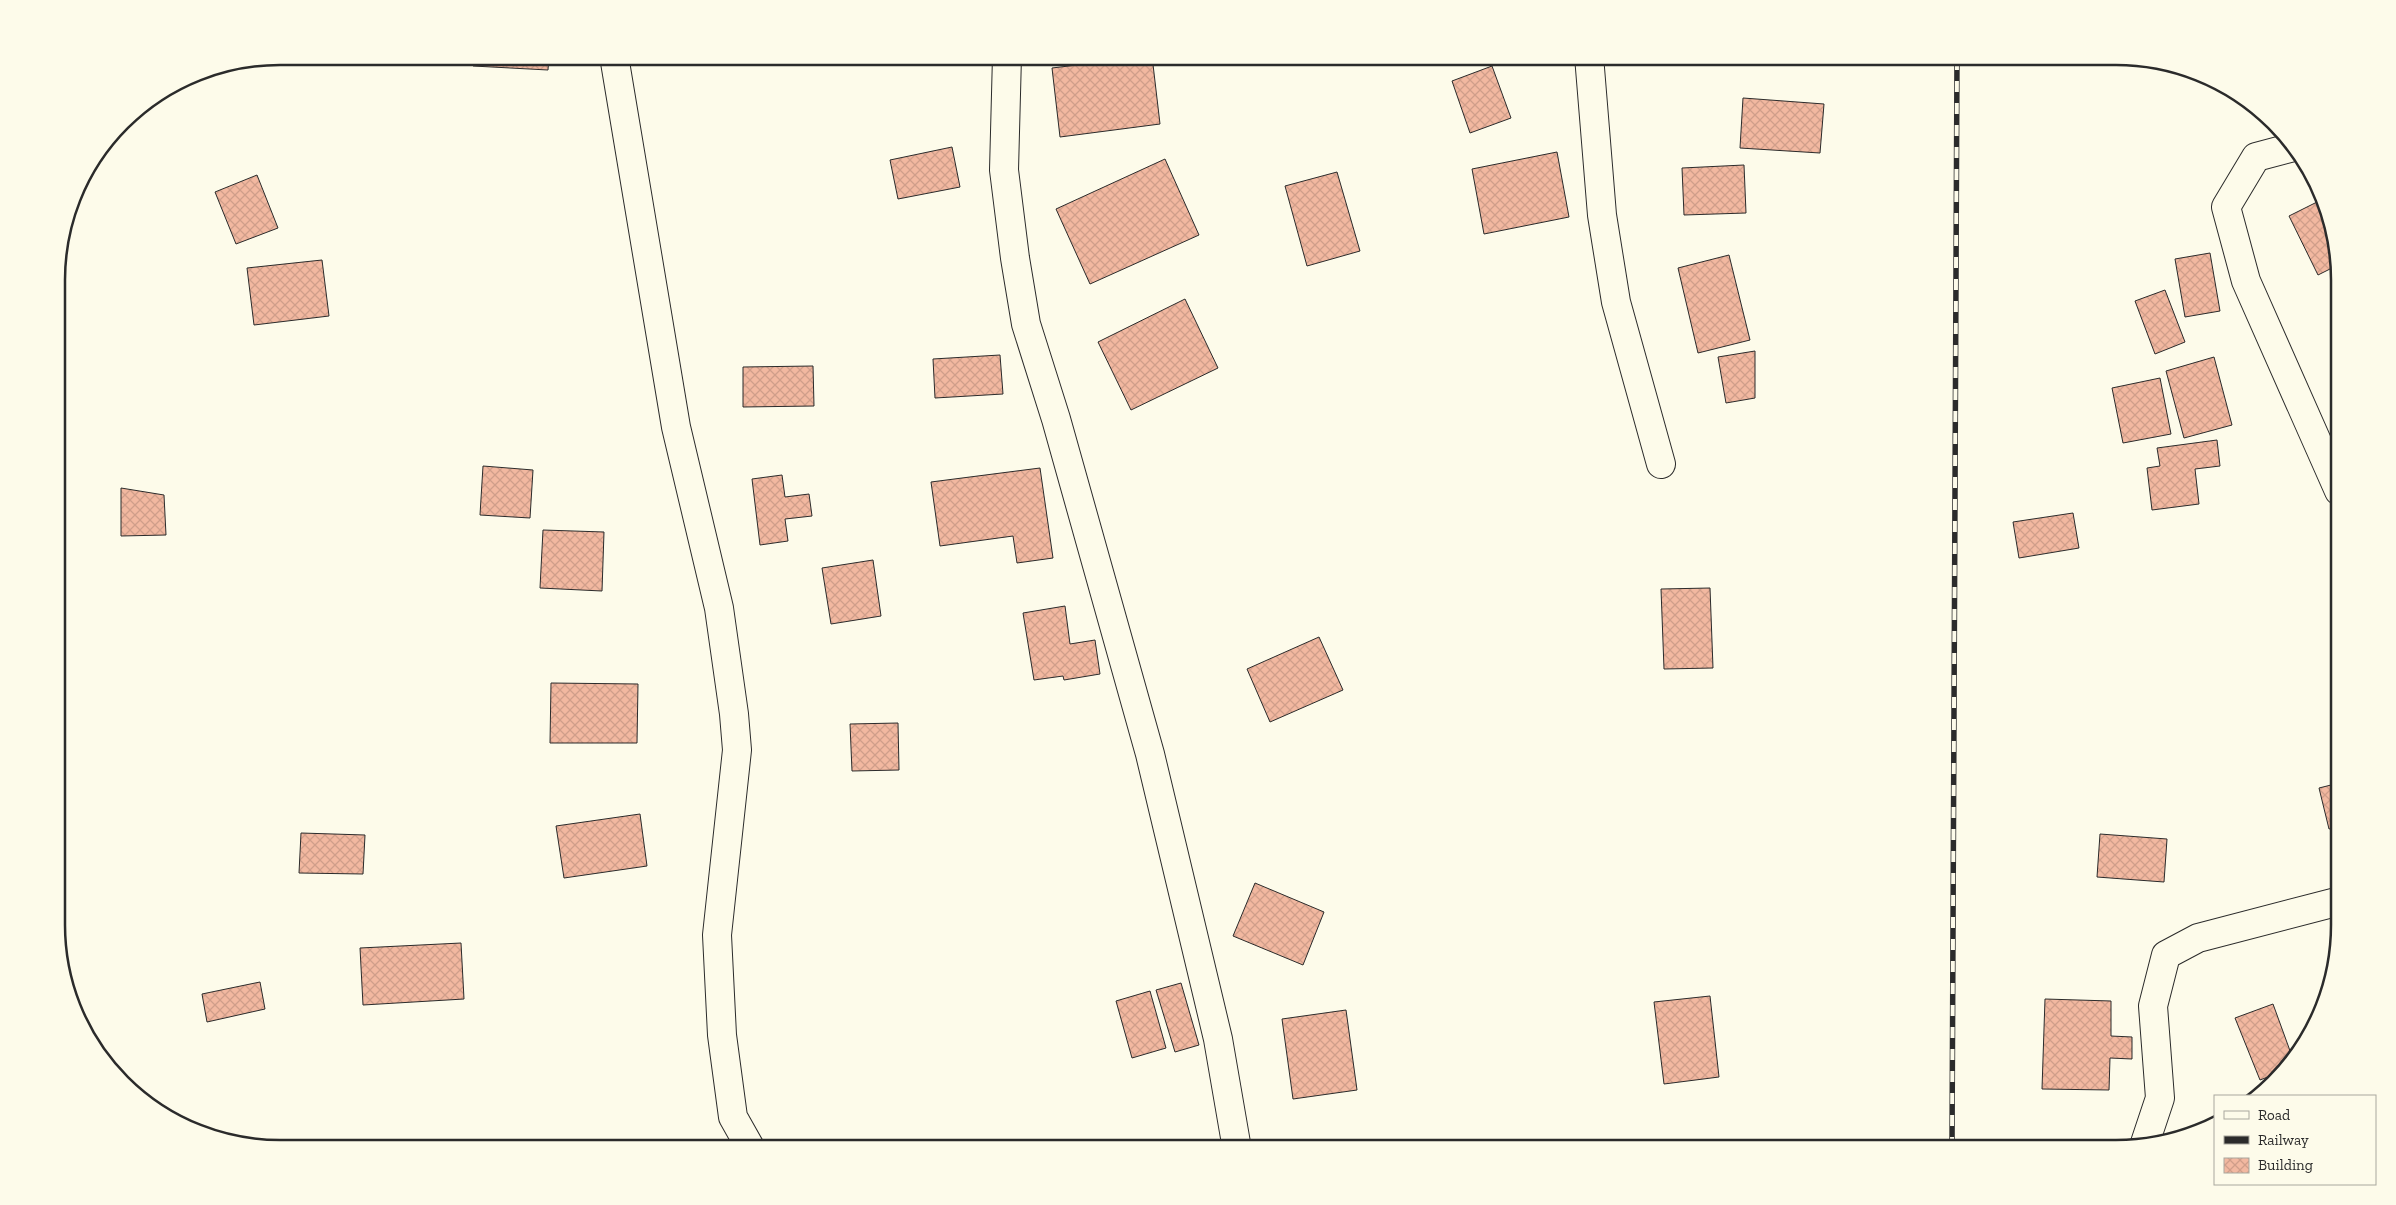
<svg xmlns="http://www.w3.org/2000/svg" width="2396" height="1205" viewBox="0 0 2396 1205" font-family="'Zilla Slab',serif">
<defs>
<pattern id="building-cross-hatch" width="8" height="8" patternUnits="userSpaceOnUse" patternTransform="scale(1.25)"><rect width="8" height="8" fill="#f2b8a0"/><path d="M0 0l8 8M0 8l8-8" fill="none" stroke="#d09e8a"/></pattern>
</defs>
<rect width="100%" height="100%" fill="#fdfbea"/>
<path fill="url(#building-cross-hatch)" stroke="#2b2b2b" d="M474,56H549L548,70L473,66Z
M1152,56L1160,124L1060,137L1052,68Z
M1492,66L1511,118L1470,133L1452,81Z
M1743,98L1824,104L1820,153L1740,148Z
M952,147L960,187L898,199L890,160Z
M1557,152L1569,217L1484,234L1472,169Z
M1165,159L1199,235L1090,284L1056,209Z
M1744,165L1746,213L1684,215L1682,168Z
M1337,172L1360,251L1307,266L1285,186Z
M257,175L278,228L236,244L215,192Z
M2319,201L2338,251V265L2318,275L2289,216Z
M2210,253L2220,311L2185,317L2175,259Z
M1729,255L1750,340L1698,353L1678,268Z
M322,260L329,316L254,325L247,268Z
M2165,290L2185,342L2155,354L2135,301Z
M1185,299L1218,368L1131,410L1098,342Z
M1755,351V398L1726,403L1718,357Z
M1000,355L1003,394L935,398L933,359Z
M2214,357L2232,425L2184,438L2166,371Z
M813,366L814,406L743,407V367Z
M2160,378L2171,434L2123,443L2112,388Z
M2217,440L2220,466L2195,469L2199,504L2152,510L2147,468L2160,466L2157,448Z
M483,466L533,470L530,518L480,515Z
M1040,468L1053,558L1017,563L1013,536L940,546L931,482Z
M782,475L785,497L809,494L812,516L785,519L788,541L760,545L752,479Z
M121,488L164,495L166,535L121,536Z
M2073,513L2079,548L2019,558L2013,522Z
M543,530L604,532L602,591L540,588Z
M873,560L881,616L831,624L822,568Z
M1710,588L1713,668L1664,669L1661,589Z
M1065,606L1070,644L1095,640L1100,674L1064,680L1063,676L1034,680L1023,613Z
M1319,637L1343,690L1270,722L1247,669Z
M551,683L638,684L637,743H550Z
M898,723L899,770L852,771L850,724Z
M2339,783V827L2329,829L2319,788Z
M640,814L647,866L564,878L556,826Z
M301,833L365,835L363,874L299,873Z
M2100,834L2167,839L2164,882L2097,877Z
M1255,883L1324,912L1303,965L1233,936Z
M461,943L464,999L363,1005L360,948Z
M260,982L265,1009L207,1022L202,994Z
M1181,983L1199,1045L1175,1052L1156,990Z
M1150,991L1166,1048L1132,1058L1116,1001Z
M1710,996L1719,1077L1664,1084L1654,1002Z
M2045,999L2111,1001V1036L2132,1037V1059L2110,1058L2109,1090L2042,1089Z
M2273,1004L2293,1059L2286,1070L2260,1080L2235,1018Z
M1346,1010L1357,1090L1293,1099L1282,1019Z
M1377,1143V1148H1318V1145Z"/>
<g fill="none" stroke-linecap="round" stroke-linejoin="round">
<g stroke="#2b2b2b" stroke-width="30">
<path id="street" d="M614,56L676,427L719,608L734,714L737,750L717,935L722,1035L733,1117L751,1149
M1007,56L1004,170L1015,258L1026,324L1056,419L1150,754L1218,1039L1237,1149
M1589,56L1602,215L1616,302L1661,464
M2294,147L2256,157L2226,207L2246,281L2339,491
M2144,1146L2160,1098L2153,1006L2166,955L2198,938L2340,901"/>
</g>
<use href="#street" stroke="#fdfbea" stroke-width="28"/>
<g stroke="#2b2b2b" stroke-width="5.5">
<path id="rail" d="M1952,1148L1957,56"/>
</g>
<use href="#rail" stroke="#fdfbea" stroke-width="4" stroke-dasharray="11" stroke-linecap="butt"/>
</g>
<path d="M0 0H2396V1205H0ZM280 65H2116A215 215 0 0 1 2331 280V925A215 215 0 0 1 2116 1140H280A215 215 0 0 1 65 925V280A215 215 0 0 1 280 65Z" fill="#fdfbea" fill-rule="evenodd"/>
<path fill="none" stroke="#2b2b2b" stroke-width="2.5" d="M280 65H2116A215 215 0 0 1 2331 280V925A215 215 0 0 1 2116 1140H280A215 215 0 0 1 65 925V280A215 215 0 0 1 280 65Z"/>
<rect x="2214" y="1095" width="162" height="90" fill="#fdfbea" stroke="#a9a89e"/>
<rect x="2224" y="1111" width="25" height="8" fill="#fdfbea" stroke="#a9a89e"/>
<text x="2258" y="1120" font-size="15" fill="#2b2b2b">Road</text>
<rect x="2224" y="1136" width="25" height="8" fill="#2b2b2b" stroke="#a9a89e"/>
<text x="2258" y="1145" font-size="15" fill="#2b2b2b">Railway</text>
<rect x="2224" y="1158" width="25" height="15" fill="url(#building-cross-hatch)" stroke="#a9a89e"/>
<text x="2258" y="1170" font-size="15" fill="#2b2b2b">Building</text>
</svg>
